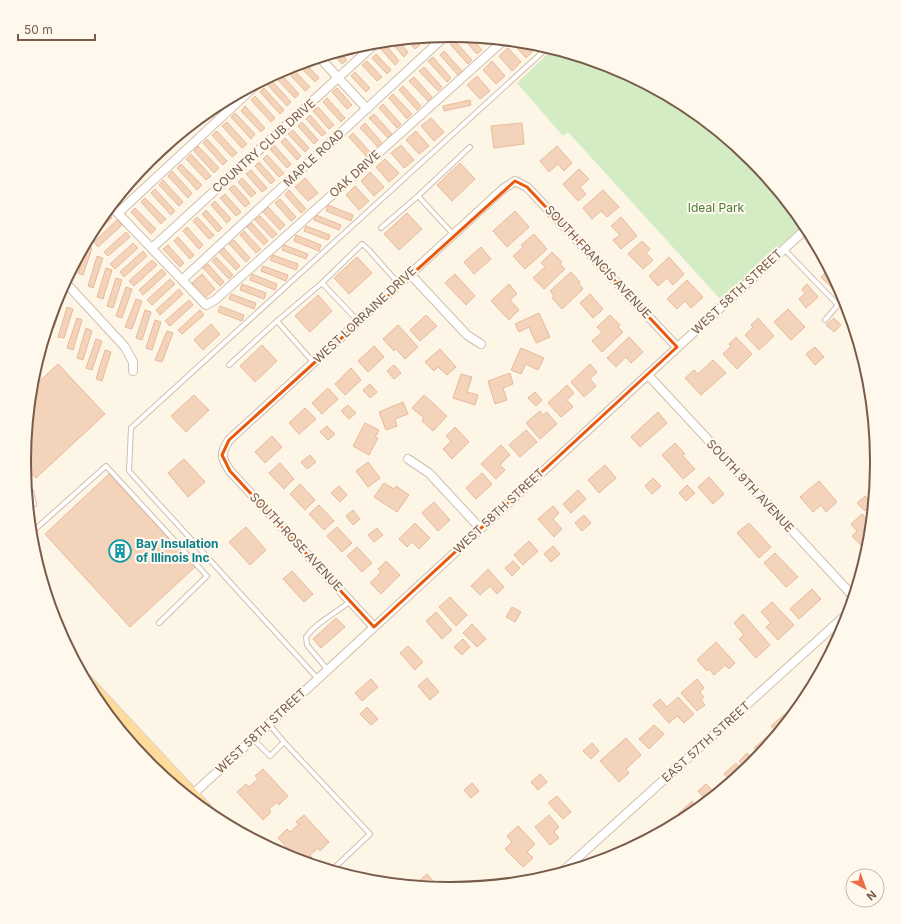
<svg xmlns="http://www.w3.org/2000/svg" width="901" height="924" viewBox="0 0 901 924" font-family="Inter,sans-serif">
<rect width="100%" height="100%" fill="#fdf5e5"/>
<path fill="#d3ecc3" d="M553,49L614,68L688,108L752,161L804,224L721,300L568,132L563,136L517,83Z"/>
<path fill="#f4d3bb" stroke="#e8ba9b" d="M462,37H471L482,50L477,54Z
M480,38L489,39L491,41L486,45Z
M414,39L420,45L415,49L407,40Z
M454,40L472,60L468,64L450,44Z
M390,41H398L408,52L404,57Z
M514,42L530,43L535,49L526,58L513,43Z
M385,44L399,61L395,65L380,48Z
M354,48L357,51L352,55L347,50Z
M508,48L521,62L512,71L499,56Z
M444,51L462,71L458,75L440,55Z
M340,52L347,60L342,64L333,54Z
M376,54L391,70L387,74L372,58Z
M433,57L451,78L447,82L428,61Z
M367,61L382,77L377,81L362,65Z
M492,61L505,76L496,84L483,70Z
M305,63L319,78L315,82L298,65Z
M291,67L310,87L305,91L285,69Z
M424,67L442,87L438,91L419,71Z
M279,72L299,94L295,98L274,76Z
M355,72L370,88L366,92L351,76Z
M477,76L490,91L480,99L467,85Z
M414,77L432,97L428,101L409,81Z
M271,80L291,102L287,106L267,84Z
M403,86L421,106L417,110L399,90Z
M264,88L284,110L280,114L260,92Z
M337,88L352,105L347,109L332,92Z
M393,94L412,114L407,119L389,98Z
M255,96L275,118L271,122L251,100Z
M327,98L345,118L341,122L323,102Z
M470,100L471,105L444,111L443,106Z
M383,104L401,124L397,128L379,108Z
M245,106L265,128L261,132L241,111Z
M318,107L334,125L329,129L313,111Z
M209,111L210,113L195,127L192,125Z
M235,113L255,134L251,139L231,117Z
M374,114L392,134L388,138L369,118Z
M310,115L326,133L322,136L306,119Z
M431,118L444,132L434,141L421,126Z
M227,122L247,144L242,148L222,126Z
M302,122L318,140L314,144L298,126Z
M365,123L383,144L379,148L360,128Z
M522,123L524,144L494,148L491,126Z
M188,128L191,131L174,146L171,142Z
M293,130L309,148L305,152L288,134Z
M217,131L237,153L232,157L212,135Z
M416,131L429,146L419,154L406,140Z
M353,133L371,153L367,157L349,137Z
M285,138L301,156L297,160L281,142Z
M207,139L227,161L223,165L203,143Z
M168,145L172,149L155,164L151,159Z
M274,145L291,164L287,168L270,149Z
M401,145L414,160L404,168L391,153Z
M198,146L219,168L214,173L194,151Z
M557,146L572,163L564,171L558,164L549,172L540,161Z
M191,154L211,176L206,180L186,159Z
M267,155L284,173L279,177L263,159Z
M385,159L399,173L389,182L376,167Z
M148,162L151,165L134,182L133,180Z
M259,162L275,180L271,184L255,166Z
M460,163L475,179L452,201L437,185Z
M181,164L202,185L197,190L177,168Z
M579,169L589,179L580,187L586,194L578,201L563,184Z
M251,170L267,188L262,192L246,174Z
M172,171L192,193L188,198L168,176Z
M370,172L384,187L374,196L361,181Z
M242,178L256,193L251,197L238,182Z
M305,178L318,193L308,201L295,187Z
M163,180L183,202L179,206L159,185Z
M234,185L250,203L245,207L229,189Z
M355,186L369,201L359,210L346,195Z
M155,189L175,211L171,215L151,193Z
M289,190L306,209L301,213L285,195Z
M603,190L619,207L607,217L601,211L592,219L583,208Z
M225,194L241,212L236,216L220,198Z
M145,198L166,219L161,224L141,202Z
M280,199L296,217L291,221L275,203Z
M215,201L231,219L227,223L211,205Z
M328,205L353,215L351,221L326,211Z
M268,207L285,225L280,230L263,212Z
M135,208L156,229L151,234L131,212Z
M206,210L222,228L218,232L202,214Z
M515,211L529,227L507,247L493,231Z
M108,213L112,218L89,239L96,225Z
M407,213L422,229L399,250L384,234Z
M316,215L341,225L339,230L314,220Z
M260,216L277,234L272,238L255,220Z
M197,217L214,235L209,239L193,221Z
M621,217L637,236L621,249L613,240L620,235L611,226Z
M117,220L122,225L98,247L94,242Z
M252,223L268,241L264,245L247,227Z
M306,226L330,235L328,240L304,231Z
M187,227L203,245L199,249L183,231Z
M244,231L261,249L256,253L240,235Z
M126,232L130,237L108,256L104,252Z
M534,234L547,249L525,269L513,256L523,247L521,245Z
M296,235L321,245L319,251L294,241Z
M178,237L194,255L190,259L174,241Z
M234,240L250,258L246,262L229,244Z
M642,241L650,249L646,253L653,260L643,269L628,254Z
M133,243L138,248L115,269L110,264Z
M168,245L184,263L180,267L163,249Z
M284,245L308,254L306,259L282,250Z
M87,246L92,248L83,275L78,273Z
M481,247L491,259L474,274L464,262Z
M224,248L240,266L236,270L219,252Z
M143,251L147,256L124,277L120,272Z
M552,252L562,262L560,264L565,269L544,289L533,278L545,267L541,263Z
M273,255L298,264L296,270L270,260Z
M97,256L103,258L93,288L88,286Z
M216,257L233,275L229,279L212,261Z
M357,257L372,273L349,294L334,278Z
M669,257L684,274L673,285L667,278L658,286L649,276Z
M152,260L157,265L134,286L129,281Z
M208,264L224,282L220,286L203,268Z
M263,266L288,275L286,281L261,271Z
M106,268L112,270L103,299L97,297Z
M162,269L166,274L143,295L139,290Z
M829,270L838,287L836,284L832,288L821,277Z
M571,272L580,282L579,284L583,289L562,309L552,298L554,296L550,291Z
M202,274L215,289L205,298L192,283Z
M252,274L277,284L275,290L250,280Z
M455,274L475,296L466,305L445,283Z
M116,278L122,280L113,308L107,306Z
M170,279L175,284L152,305L147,300Z
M687,280L703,297L691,308L685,301L677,309L667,299Z
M242,284L266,293L264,299L240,290Z
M509,284L517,294L510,300L519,310L509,320L491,301Z
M807,284L818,297L806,308L799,299L805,293L802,289Z
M126,287L132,289L122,318L116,316Z
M179,289L183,294L160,315L156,310Z
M231,294L256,303L254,309L229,299Z
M590,294L603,309L593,318L580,303Z
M318,295L332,311L310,332L295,316Z
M58,297L63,299L54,328L48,326Z
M136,299L142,301L132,329L125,327Z
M189,300L193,305L170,326L165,321Z
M220,306L244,315L242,321L218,312Z
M67,307L73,309L64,338L58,337Z
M788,309L805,327L791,340L774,322Z
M145,310L151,312L142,340L136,338Z
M200,310L204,315L182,334L178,330Z
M539,313L550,337L536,343L529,327L519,332L515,324Z
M426,315L437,326L420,341L410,330Z
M610,315L620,325L618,327L623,332L602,352L592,341L602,332L597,327Z
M77,318L82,320L73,350L67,348Z
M758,318L774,336L759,350L745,335L753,327L751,325Z
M834,318L841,325L834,332L826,325Z
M155,320L161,322L152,350L146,348Z
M211,324L220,334L203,350L194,340Z
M398,325L418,347L405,359L396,349L394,351L383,339Z
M86,328L92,331L83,360L77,358Z
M167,331L173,333L162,362L155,360Z
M629,337L643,352L631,363L626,357L616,367L607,358Z
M736,337L752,354L737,369L723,354L731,346L729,344Z
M96,339L102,341L92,370L86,368Z
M262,345L277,361L255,382L240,366Z
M374,346L384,357L368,372L358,361Z
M815,347L824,357L815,365L806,354Z
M521,348L544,358L538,370L526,364L521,374L511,370Z
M440,349L456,367L447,375L438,367L434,371L425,362Z
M105,350L111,352L102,381L96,379Z
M713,360L726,373L701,395L685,378L694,370L698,374Z
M58,364L105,414L36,478L24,465V462L31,389Z
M590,364L597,372L590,379L596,386L584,397L571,382Z
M394,365L401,373L394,379L387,371Z
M351,368L361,380L345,395L335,384Z
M510,373L513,384L503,388L507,400L495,404L488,381Z
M461,374L472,377L467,392L478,395L475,405L453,398Z
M370,384L377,392L370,398L363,390Z
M567,385L574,393L567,400L573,407L561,417L548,403Z
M328,388L338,399L322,414L312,403Z
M535,392L542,400L536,406L528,398Z
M194,395L209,410L186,432L171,416Z
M424,395L447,416L433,431L422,421L424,418L412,408Z
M403,402L408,414L395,419L397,426L386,430L379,412Z
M348,405L356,413L349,419L341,411Z
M305,408L316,419L299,434L289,423Z
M540,411L543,415L547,412L557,424L540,439L526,423Z
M658,412L667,423L640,447L631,437Z
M365,423L379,430L375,437L378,438L369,455L353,446Z
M327,426L335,434L328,440L320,432Z
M455,427L469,442L452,459L443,449L451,441L446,436Z
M526,430L537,442L520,457L509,445Z
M272,436L282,447L265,463L255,452Z
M675,443L685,454L682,455L695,469L683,479L662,455Z
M501,445L510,455L500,465L505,470L496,479L481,464Z
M310,455L316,462L307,469L301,462Z
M184,459L205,482L188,497L168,473Z
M368,462L380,478L368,487L356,471Z
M280,463L294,479L284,489L269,473Z
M605,465L616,478L599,493L588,480Z
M482,473L492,484L476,499L466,488Z
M109,474L195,567L130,627L45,534Z
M709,477L724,494L713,504L698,487Z
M653,478L661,486L652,494L645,486Z
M819,481L837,502L826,512L821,505L813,512L800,497Z
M384,483L394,489L396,486L409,495L397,512L374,497Z
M300,484L315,500L305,510L290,494Z
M687,485L695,493L686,501L679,493Z
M339,486L347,495L340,502L331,493Z
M578,490L586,499L571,513L563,504Z
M865,496L873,504L865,511L857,503Z
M434,502L450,520L438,531L422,513Z
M319,505L334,521L324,530L309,514Z
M553,506L559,513L553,519L562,529L554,537L538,519Z
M353,510L360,519L353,525L346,516Z
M862,514L871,524L867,552L852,536L857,531L851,524Z
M584,515L591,523L582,531L575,523Z
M415,523L430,538L419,549L412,542L407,547L399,539Z
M749,523L771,547L759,558L737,533Z
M246,527L266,550L250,565L229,542Z
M337,527L352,543L342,552L327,536Z
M377,528L383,535L374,542L368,535Z
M529,541L538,551L523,565L514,555Z
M553,546L560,554L551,562L544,554Z
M357,547L372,563L362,572L347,556Z
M775,553L798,577L786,587L764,563Z
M386,561L400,575L381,594L370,583L381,572L378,569Z
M513,561L520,568L512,576L505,568Z
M488,569L504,587L497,594L490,586L480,595L471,586Z
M292,571L313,594L304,602L283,579Z
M812,589L821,599L799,619L790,609Z
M450,597L467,615L456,626L439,607Z
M772,602L794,625L778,640L766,627L771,623L761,612Z
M512,607L521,612L515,622L506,617Z
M436,612L452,630L442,639L426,621Z
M743,614L770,645L756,658L739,639L744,635L734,623Z
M336,618L345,627L321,648L313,639Z
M472,624L486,639L477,647L463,633Z
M463,639L470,647L462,655L454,647Z
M716,642L735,663L729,669L725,665L714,675L709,669L707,671L697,660Z
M408,646L423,662L415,670L400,653Z
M427,678L439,692L430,700L418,686Z
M371,679L378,687L362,701L355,693Z
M697,679L704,688L700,692L704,697L701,700L705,705L697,711L681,693Z
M810,690L805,699L802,702L799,699Z
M678,697L694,714L684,723L677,716L669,723L653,705L660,699L667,707Z
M794,706L796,710L777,733L771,726Z
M367,707L378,719L371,725L360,714Z
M654,725L664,734L649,749L639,739Z
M769,735L773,739L760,754L754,748Z
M626,738L641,755L626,769L629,773L619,782L600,761Z
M592,743L599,751L591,759L583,751Z
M747,753L754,761L731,781L724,774L736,763L739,766L742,764L739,761Z
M263,769L288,796L279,805L277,802L269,809L271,812L263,820L237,792L246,784L249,787L258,779L255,776Z
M540,774L547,782L538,790L531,782Z
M472,783L479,791L471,798L464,790Z
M706,784L714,792L721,786L723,788L707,801L698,791Z
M557,796L571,812L563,819L548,803Z
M692,801L698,808L687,817L678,822L680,820L676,816Z
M304,815L329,842L320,851L318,848L310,855L312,858L308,862L298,859L278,838L287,829L290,832L299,824L296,822Z
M549,815L559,827L554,832L559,838L550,845L535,827Z
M518,826L535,844L527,852L533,858L523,867L505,849L512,842L507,836Z
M427,874L436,884L433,887L422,886L419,881Z"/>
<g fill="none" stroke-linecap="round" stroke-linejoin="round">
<g stroke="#d2bfad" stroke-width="6">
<path id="lane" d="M381,228L418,196
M453,234L418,196L470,147
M784,249L838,305L825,320
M322,283L358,321
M277,321L322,283L362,244L368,249L399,284
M229,365L277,321L313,362
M26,486L31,491L34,504
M31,533L106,466L207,576L159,623
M327,669L307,645L306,637C316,622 337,613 350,601
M318,679L129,471L131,428L547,48
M269,724L284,742
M253,739L270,756L284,742L370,834L332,870"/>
</g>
<g stroke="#d2bfad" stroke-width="10">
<path id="street" d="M320,58L367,109
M111,206L206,305L215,300L503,41
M118,213L257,84
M152,248L376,43
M410,274L467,335L481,344
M182,280L445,36
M65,282L125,347L133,362V371
M648,375L853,596
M408,459L429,473L480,528
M374,627L230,471C221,458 220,454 229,440L503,189L515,181L527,187L677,347
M192,795L807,228
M563,871L848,613"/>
</g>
<g stroke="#dcd4d0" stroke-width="15">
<path id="primary" d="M86,681L206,810"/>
</g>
<use href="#lane" stroke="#fff" stroke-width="4"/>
<use href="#street" stroke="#fff" stroke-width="8"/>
<use href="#primary" stroke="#ffdc9b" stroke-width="13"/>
</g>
<path fill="none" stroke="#e8590c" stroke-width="3" stroke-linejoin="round" d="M515,181L527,187L677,347L374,627L230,471L222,455L229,440Z"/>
<defs>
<g id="building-ring" transform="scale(1.15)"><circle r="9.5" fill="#fff8ed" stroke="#0f9aa8" stroke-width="1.5"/><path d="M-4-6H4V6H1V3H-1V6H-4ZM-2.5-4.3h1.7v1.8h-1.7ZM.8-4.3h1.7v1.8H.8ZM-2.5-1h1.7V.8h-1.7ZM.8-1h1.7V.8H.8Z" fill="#0f9aa8"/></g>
</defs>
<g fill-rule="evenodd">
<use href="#building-ring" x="120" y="551"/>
</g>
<g text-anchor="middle" stroke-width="4" stroke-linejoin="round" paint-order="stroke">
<g font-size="12" fill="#785b49" stroke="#fff8ed">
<text transform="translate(264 146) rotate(-42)" y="4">COUNTRY CLUB DRIVE</text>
<text transform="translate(314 158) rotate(-43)" y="4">MAPLE ROAD</text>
<text transform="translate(355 174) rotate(-42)" y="4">OAK DRIVE</text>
<text transform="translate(598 262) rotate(47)" y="4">SOUTH FRANCIS AVENUE</text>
<text transform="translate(737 292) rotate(-43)" y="4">WEST 58TH STREET</text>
<text transform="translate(365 315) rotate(-43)" y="4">WEST LORRAINE DRIVE</text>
<text transform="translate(750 486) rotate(47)" y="4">SOUTH 9TH AVENUE</text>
<text transform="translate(499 511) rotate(-43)" y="4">WEST 58TH STREET</text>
<text transform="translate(296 542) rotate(47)" y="4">SOUTH ROSE AVENUE</text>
<text transform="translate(261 731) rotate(-43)" y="4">WEST 58TH STREET</text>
<text transform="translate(706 742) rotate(-42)" y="4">EAST 57TH STREET</text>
</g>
<g font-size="12" fill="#4d793d" stroke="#fff8ed">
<text x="716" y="212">Ideal Park</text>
</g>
<g font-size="12" font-weight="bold" fill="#0d838f" stroke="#fff8ed" text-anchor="start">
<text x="136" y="548">Bay Insulation<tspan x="136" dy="14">of Illinois Inc</tspan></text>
</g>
</g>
<path d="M0 0H901V924H0ZM450 42H451A419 419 0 0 1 870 461V463A419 419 0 0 1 451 882H450A419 419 0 0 1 31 463V461A419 419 0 0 1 450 42Z" fill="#fff8ed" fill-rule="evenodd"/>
<path fill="none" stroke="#785b49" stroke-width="2" d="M450 42H451A419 419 0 0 1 870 461V463A419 419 0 0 1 451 882H450A419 419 0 0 1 31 463V461A419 419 0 0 1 450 42Z"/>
<g transform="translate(865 888) rotate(139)"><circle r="19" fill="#fff8ed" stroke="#c9b9ab"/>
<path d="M0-3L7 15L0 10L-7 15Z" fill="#ed6e44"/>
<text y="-6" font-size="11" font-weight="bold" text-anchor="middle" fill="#785b49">N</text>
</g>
<path d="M18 34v6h77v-6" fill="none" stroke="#785b49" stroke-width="2"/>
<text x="24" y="34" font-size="12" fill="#785b49" stroke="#fff8ed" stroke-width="3" paint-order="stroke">50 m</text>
</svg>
